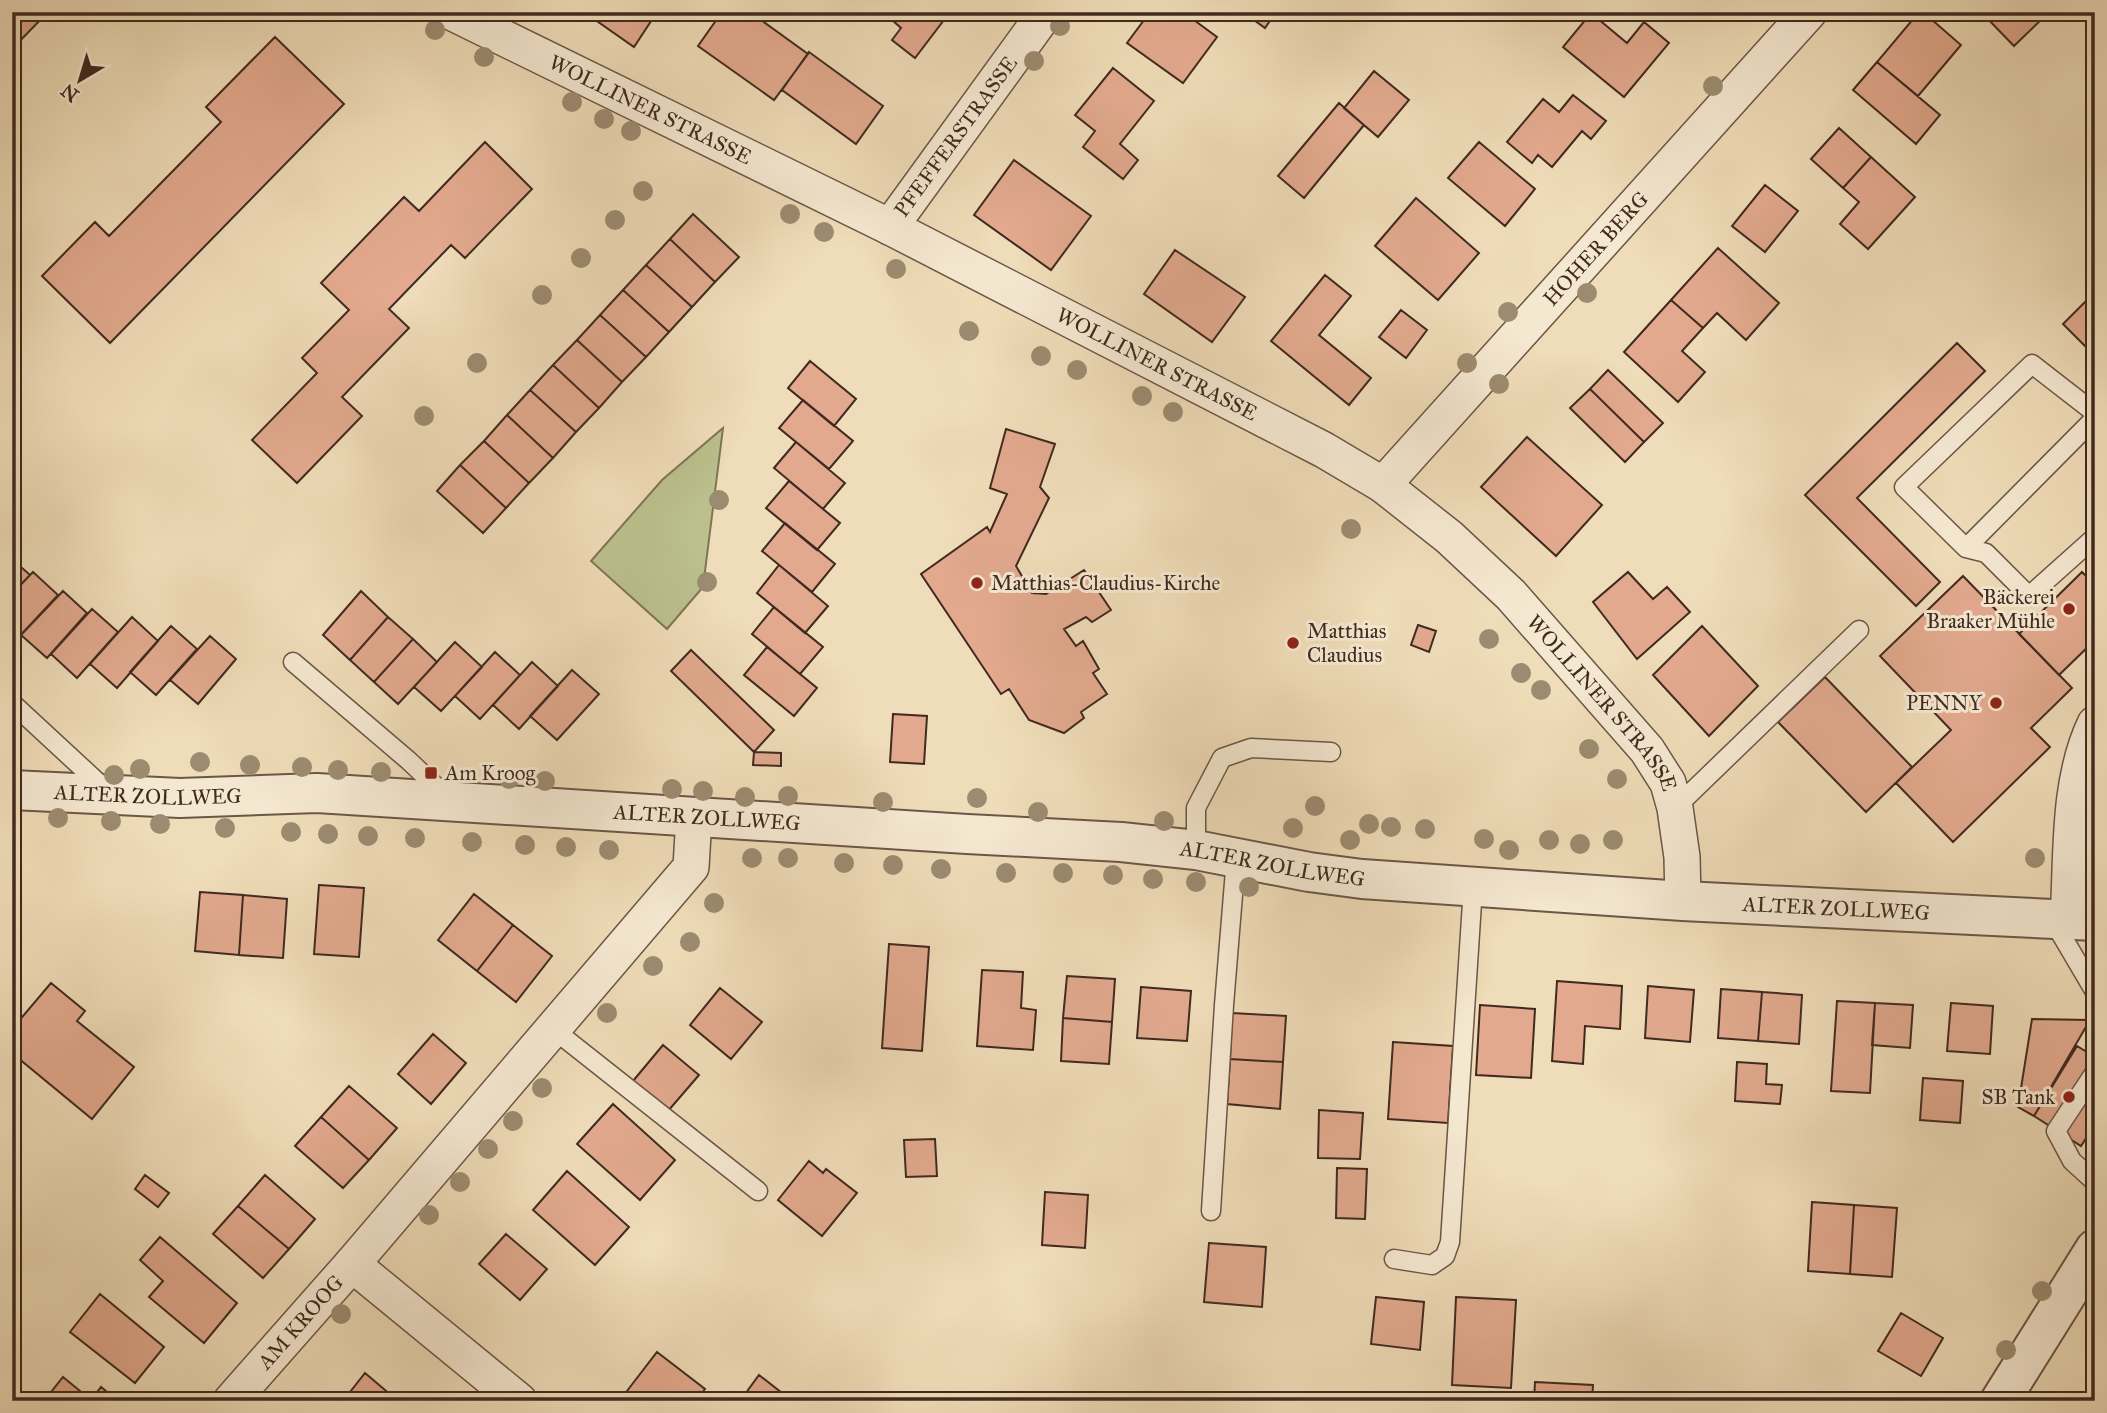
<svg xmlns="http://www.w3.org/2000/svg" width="2107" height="1413" viewBox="0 0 2107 1413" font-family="'IM FELL Great Primer',serif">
<rect width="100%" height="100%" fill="#efdcb8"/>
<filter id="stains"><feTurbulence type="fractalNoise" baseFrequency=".00286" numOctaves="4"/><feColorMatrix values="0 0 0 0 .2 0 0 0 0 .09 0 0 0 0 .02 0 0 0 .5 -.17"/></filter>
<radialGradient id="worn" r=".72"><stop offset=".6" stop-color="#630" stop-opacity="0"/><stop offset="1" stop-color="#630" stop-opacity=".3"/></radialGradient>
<path fill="#bbc08d" stroke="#7e7556" stroke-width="2" d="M723,428L703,587L667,629L591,561L662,480Z"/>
<path fill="#e2a98e" stroke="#402a20" stroke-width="2" d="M12,12H48L12,49Z
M584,12H657L634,47Z
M722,12H750L808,54L774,100L698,46Z
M883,12H950L915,58L892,40L901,28Z
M1150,12H1183L1217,37L1183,83L1127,43Z
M1243,12H1276L1265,28Z
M1919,12H1923L1961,45L1918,96L1877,62Z
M1981,12H2046L2047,14L2014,46Z
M1591,13L1627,43L1644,22L1669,43L1624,97L1563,47Z
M275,37L344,104L110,343L42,276L95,222L109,236L221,122L206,107Z
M809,52L883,106L856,144L782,90Z
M1877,62L1940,115L1916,144L1853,90Z
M1113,68L1154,101L1120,144L1138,160L1123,179L1083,147L1095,131L1075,115Z
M1374,71L1409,100L1378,137L1344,108Z
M1573,95L1606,121L1591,139L1582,131L1552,167L1538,155L1532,163L1507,142L1543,99L1559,112Z
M1339,103L1364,125L1304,198L1278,176Z
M1839,128L1871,157L1843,188L1811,159Z
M485,142L532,189L465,258L451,245L389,309L409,328L342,397L362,416L297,483L252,440L317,373L302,358L349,310L321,283L404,197L419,211Z
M1479,142L1535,189L1505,226L1448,178Z
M1871,157L1915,197L1868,249L1840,224L1859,202L1843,188Z
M1014,160L1091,216L1051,270L974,215Z
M1765,185L1798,211L1765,252L1732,226Z
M1416,198L1479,253L1438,300L1375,246Z
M693,214L739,257L715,282L670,239Z
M670,239L715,282L692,307L646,265Z
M1718,248L1779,303L1746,340L1717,313L1703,328L1671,300Z
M1175,250L1245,297L1212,342L1144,294Z
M646,265L692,307L669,332L623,290Z
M1325,275L1351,296L1319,335L1371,378L1349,405L1271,341Z
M623,290L669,332L646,357L600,315Z
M2095,292V356L2063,324Z
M1671,300L1703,328L1682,351L1705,372L1678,402L1624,352Z
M1401,310L1427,330L1406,358L1379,337Z
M600,315L646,357L622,382L577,340Z
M577,340L622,382L599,408L553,365Z
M1957,343L1985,371L1857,498L1940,582L1916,606L1805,495Z
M810,361L856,399L834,426L788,388Z
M553,365L599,408L576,432L530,390Z
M1608,370L1663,423L1644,442L1590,389Z
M1590,389L1644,442L1625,462L1570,408Z
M530,390L576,432L553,458L507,415Z
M803,400L853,441L829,469L779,428Z
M507,415L553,458L529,483L484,441Z
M1006,429L1055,444L1040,487L1049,498L1016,566L1032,593L1046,594L1084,570L1111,610L1092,622L1086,617L1064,629L1076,646L1083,641L1099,669L1093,673L1107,694L1081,712L1084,718L1064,733L1029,720L1009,689L1001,694L921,574L987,527L990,532L1007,494L990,488Z
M1527,437L1602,505L1556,556L1481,487Z
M484,441L529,483L506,508L460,465Z
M796,442L845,483L823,509L774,468Z
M460,465L506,508L483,533L437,491Z
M789,481L840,523L817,550L766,508Z
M785,523L835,564L812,592L762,551Z
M12,559L30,575L12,594Z
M779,565L828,606L805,633L757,593Z
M33,572L58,595L16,640L12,636V594Z
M1628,572L1653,599L1667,587L1690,612L1637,659L1593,602Z
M2082,572L2095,585V640L2059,675L2019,634Z
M1963,576L2072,688L2031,728L2050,747L1953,842L1896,783L1951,730L1880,656Z
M63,591L87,613L47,658L21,635Z
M361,591L388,617L350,660L323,635Z
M774,607L823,647L800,674L752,634Z
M92,609L118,632L77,678L51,654Z
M132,617L158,641L117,688L90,664Z
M388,617L413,639L374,682L350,660Z
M1418,625L1436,631L1429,652L1411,645Z
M171,626L197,649L156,695L130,672Z
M1702,626L1758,686L1709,736L1653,675Z
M210,636L236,659L198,704L170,680Z
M413,639L437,662L398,704L374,682Z
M455,642L482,667L441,711L414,687Z
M767,647L817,688L794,716L744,675Z
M691,650L774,730L754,752L671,671Z
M495,652L520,675L480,719L455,696Z
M532,662L558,686L519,729L493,705Z
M572,670L599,694L557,740L530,716Z
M1825,677L1912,767L1866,812L1778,722Z
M893,714L927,716L924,764L890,762Z
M754,752L781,753V766L753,765Z
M319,885L364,888L359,957L314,954Z
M200,892L243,895L239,955L195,951Z
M474,894L513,925L477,971L438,940Z
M243,895L287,899L283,958L239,955Z
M513,925L552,956L516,1002L477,971Z
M889,944L929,947L922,1051L882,1048Z
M982,970L1023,972L1021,1008L1036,1010L1033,1050L977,1046Z
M1067,976L1115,979L1112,1022L1063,1018Z
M1557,981L1622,986L1620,1029L1585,1026L1583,1064L1552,1061Z
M51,983L85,1011L77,1021L134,1067L92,1119L12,1053V1029Z
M1648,986L1694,990L1690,1042L1645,1038Z
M1141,987L1191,991L1187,1041L1137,1038Z
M720,988L762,1022L731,1059L690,1025Z
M1721,989L1762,992L1758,1041L1718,1038Z
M1762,992L1802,995L1799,1044L1758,1041Z
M1837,1001L1875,1003L1870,1093L1831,1091Z
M1875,1003L1913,1005L1910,1048L1872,1045Z
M1951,1003L1993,1006L1990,1054L1947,1051Z
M1480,1005L1535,1009L1531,1078L1476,1075Z
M1232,1013L1286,1016L1283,1062L1230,1059Z
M1063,1018L1112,1022L1109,1064L1061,1061Z
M2032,1019L2090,1020L2034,1116L2018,1107Z
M433,1034L466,1063L431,1104L398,1074Z
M1393,1042L1453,1046L1448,1123L1388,1119Z
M663,1045L699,1075L668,1111L633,1081Z
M2077,1046L2095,1057V1124L2081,1146L2034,1116Z
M1230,1059L1283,1062L1280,1109L1227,1104Z
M1737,1062L1767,1064L1766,1084L1782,1085L1780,1104L1735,1101Z
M1923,1078L1963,1081L1960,1123L1920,1120Z
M349,1086L397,1128L369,1160L321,1117Z
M613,1104L675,1160L640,1200L577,1144Z
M1319,1110L1363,1113L1360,1159L1318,1158Z
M321,1117L369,1160L343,1188L295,1146Z
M935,1139L937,1176L906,1177L904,1140Z
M809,1161L823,1173L826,1169L857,1193L822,1236L778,1200Z
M1337,1168L1367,1169L1365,1219L1336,1218Z
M567,1171L629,1227L595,1265L533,1210Z
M145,1175L169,1193L158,1207L135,1189Z
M265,1175L315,1219L289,1249L238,1206Z
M1045,1192L1088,1195L1085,1248L1042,1245Z
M1812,1202L1854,1205L1850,1274L1808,1271Z
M1854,1205L1897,1208L1892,1277L1850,1274Z
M238,1206L289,1249L263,1278L213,1234Z
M506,1234L547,1269L520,1300L479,1264Z
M160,1237L237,1303L204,1343L149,1297L163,1281L140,1260Z
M1209,1243L1266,1247L1262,1307L1204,1302Z
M100,1294L164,1347L135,1383L70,1332Z
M1376,1297L1424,1302L1420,1350L1371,1344Z
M1456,1297L1516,1300L1511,1388L1452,1385Z
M1901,1313L1943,1338L1921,1376L1878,1351Z
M657,1352L705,1389L696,1401H640L627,1391Z
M365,1373L398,1401H343Z
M759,1375L782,1393L776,1401H740Z
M63,1377L91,1400L101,1387L118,1401H44Z
M1535,1382L1593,1385L1592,1401H1534Z"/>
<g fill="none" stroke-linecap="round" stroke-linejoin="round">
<g stroke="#6c5646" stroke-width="21">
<path id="service" d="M2095,413L2032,364L1904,487L1966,548L1986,553L2029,596L2095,537
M1966,548L2095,418
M293,662L408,760L446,796
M12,703L105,789
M1675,808L1859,630
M1196,850V808L1222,758L1251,748L1331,752
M2052,919L2095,992
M553,1029L758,1191
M2095,1072L2056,1131L2072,1161L2095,1182
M1211,1211L1224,1005L1236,858
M1394,1259L1432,1265L1445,1256L1450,1242L1473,887"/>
</g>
<g stroke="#6c5646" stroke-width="38">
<g id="minor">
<path id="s1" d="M451,12L890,227L1324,450L1383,485L1449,537L1511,595L1647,750L1668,783L1675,808L1682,857L1683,901"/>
<path id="s2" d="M890,227L1046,12"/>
<path id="s3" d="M1383,485L1809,12"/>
<path d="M2068,920C2072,856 2067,783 2095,724"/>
<path d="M352,1264L519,1401"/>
<path id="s4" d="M231,1401L352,1264L691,867L694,817"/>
</g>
</g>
<g stroke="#6c5646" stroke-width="42">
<g id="tertiary">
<path id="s5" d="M12,790L180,798L317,793L967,834L1121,842L1196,850L1309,872L1362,879L1683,901L2095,921"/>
<path d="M2000,1401L2095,1249"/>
</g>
</g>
<use href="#service" stroke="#f5e8d1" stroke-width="18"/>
<use href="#minor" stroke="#f5e8d1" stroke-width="35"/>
<use href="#tertiary" stroke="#f5e8d1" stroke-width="38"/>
</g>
<g fill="#9c8b70">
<circle cx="1060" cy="26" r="10"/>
<circle cx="435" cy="30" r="10"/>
<circle cx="484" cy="57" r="10"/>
<circle cx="1034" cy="61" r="10"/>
<circle cx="1713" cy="86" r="10"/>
<circle cx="572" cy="102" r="10"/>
<circle cx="604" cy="119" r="10"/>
<circle cx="631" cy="131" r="10"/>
<circle cx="643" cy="191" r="10"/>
<circle cx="790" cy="214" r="10"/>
<circle cx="615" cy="220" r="10"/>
<circle cx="824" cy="232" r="10"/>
<circle cx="581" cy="258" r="10"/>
<circle cx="896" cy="269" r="10"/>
<circle cx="1587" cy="293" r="10"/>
<circle cx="542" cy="295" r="10"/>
<circle cx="1508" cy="312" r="10"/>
<circle cx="969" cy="331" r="10"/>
<circle cx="1041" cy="356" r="10"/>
<circle cx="477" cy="363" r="10"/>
<circle cx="1467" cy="363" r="10"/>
<circle cx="1077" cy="370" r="10"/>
<circle cx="1499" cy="384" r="10"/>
<circle cx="1142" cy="396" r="10"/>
<circle cx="1173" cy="412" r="10"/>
<circle cx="424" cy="416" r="10"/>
<circle cx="719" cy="500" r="10"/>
<circle cx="1351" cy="529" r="10"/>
<circle cx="707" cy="582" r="10"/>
<circle cx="1489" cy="639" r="10"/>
<circle cx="1521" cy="673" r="10"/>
<circle cx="1541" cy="690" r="10"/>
<circle cx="1589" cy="749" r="10"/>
<circle cx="200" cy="762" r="10"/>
<circle cx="250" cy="765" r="10"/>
<circle cx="302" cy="767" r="10"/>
<circle cx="140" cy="769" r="10"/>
<circle cx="338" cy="770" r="10"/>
<circle cx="381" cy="772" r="10"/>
<circle cx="114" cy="775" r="10"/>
<circle cx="509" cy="779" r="10"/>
<circle cx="1617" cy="779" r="10"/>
<circle cx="545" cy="781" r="10"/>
<circle cx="672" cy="789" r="10"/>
<circle cx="703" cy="791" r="10"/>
<circle cx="788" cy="796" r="10"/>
<circle cx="745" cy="797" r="10"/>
<circle cx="977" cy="798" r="10"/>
<circle cx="883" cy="802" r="10"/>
<circle cx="1315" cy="806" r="10"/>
<circle cx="1038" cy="812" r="10"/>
<circle cx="58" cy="818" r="10"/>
<circle cx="111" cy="821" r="10"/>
<circle cx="1164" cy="821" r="10"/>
<circle cx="160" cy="824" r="10"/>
<circle cx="1369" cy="824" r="10"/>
<circle cx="1391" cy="827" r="10"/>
<circle cx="225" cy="828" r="10"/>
<circle cx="1293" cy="828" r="10"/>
<circle cx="1425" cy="829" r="10"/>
<circle cx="291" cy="832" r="10"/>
<circle cx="328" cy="834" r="10"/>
<circle cx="368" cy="836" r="10"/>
<circle cx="415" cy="838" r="10"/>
<circle cx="1484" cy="839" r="10"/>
<circle cx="1350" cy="840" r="10"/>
<circle cx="1549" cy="840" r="10"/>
<circle cx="1613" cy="840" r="10"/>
<circle cx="472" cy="842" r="10"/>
<circle cx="1580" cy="844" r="10"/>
<circle cx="525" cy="845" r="10"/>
<circle cx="566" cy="847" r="10"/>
<circle cx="609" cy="850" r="10"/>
<circle cx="1509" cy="850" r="10"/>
<circle cx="752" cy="858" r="10"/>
<circle cx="788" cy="858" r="10"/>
<circle cx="2035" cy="858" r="10"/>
<circle cx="844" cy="863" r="10"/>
<circle cx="893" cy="865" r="10"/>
<circle cx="941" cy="869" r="10"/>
<circle cx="1006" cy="873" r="10"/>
<circle cx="1063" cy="873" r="10"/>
<circle cx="1113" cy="875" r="10"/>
<circle cx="1153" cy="879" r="10"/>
<circle cx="1196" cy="882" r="10"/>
<circle cx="1249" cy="887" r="10"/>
<circle cx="714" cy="903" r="10"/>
<circle cx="690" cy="942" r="10"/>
<circle cx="653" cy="966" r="10"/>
<circle cx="607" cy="1013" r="10"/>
<circle cx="542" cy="1088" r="10"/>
<circle cx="513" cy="1121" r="10"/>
<circle cx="488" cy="1149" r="10"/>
<circle cx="460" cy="1182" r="10"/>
<circle cx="429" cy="1215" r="10"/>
<circle cx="2042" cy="1291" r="10"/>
<circle cx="341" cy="1314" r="10"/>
<circle cx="2006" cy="1350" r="10"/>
</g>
<g fill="#8f2418" stroke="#f5e8d1" stroke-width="2.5">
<circle cx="977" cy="583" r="7"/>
<circle cx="2069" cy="609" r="7"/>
<circle cx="1293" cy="643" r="7"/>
<circle cx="1996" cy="703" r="7"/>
<rect x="424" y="766" width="14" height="14" rx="3.5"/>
<circle cx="2069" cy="1097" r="7"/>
</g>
<g text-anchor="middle" stroke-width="6" stroke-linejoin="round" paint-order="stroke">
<g font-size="21" fill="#402a20" stroke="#f5e8d1">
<text dy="7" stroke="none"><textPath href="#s1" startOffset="222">WOLLINER STRASSE</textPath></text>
<text dy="7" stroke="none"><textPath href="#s2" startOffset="112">PFEFFERSTRASSE</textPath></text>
<text dy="7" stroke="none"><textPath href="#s3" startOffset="318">HOHER BERG</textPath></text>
<text dy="7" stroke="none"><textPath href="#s1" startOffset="789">WOLLINER STRASSE</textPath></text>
<text dy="7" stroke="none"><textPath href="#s1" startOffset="1356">WOLLINER STRASSE</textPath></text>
<text dy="7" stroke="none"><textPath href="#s5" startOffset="136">ALTER ZOLLWEG</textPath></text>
<text dy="7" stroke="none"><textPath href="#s5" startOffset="696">ALTER ZOLLWEG</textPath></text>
<text dy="7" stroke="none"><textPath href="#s5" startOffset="1264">ALTER ZOLLWEG</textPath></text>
<text dy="7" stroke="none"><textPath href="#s5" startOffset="1830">ALTER ZOLLWEG</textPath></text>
<text dy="7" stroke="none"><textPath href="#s4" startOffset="105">AM KROOG</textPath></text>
</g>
<g font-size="21" fill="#402a20" stroke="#f5e8d1" text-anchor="start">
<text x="991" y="590">Matthias-Claudius-Kirche</text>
<text x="2055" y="604" text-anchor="end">Bäckerei<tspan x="2055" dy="24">Braaker Mühle</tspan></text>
<text x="1307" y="638">Matthias<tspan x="1307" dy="24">Claudius</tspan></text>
<text x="1982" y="710" text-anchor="end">PENNY</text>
<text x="445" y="780">Am Kroog</text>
<text x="2055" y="1104" text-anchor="end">SB Tank</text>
</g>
</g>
<rect width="2107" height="1413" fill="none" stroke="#efdcb8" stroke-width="42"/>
<rect x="14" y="14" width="2079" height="1385" fill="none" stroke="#402a20" stroke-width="3.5"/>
<rect x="21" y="21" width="2065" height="1371" fill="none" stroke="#402a20" stroke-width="2"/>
<g transform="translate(80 80) rotate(218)" stroke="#f5e8d1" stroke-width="5" paint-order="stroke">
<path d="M0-5L12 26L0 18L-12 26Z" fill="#402a20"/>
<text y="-10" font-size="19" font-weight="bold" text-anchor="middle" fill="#402a20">N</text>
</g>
<rect width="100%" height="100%" filter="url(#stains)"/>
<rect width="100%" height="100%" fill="url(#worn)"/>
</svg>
